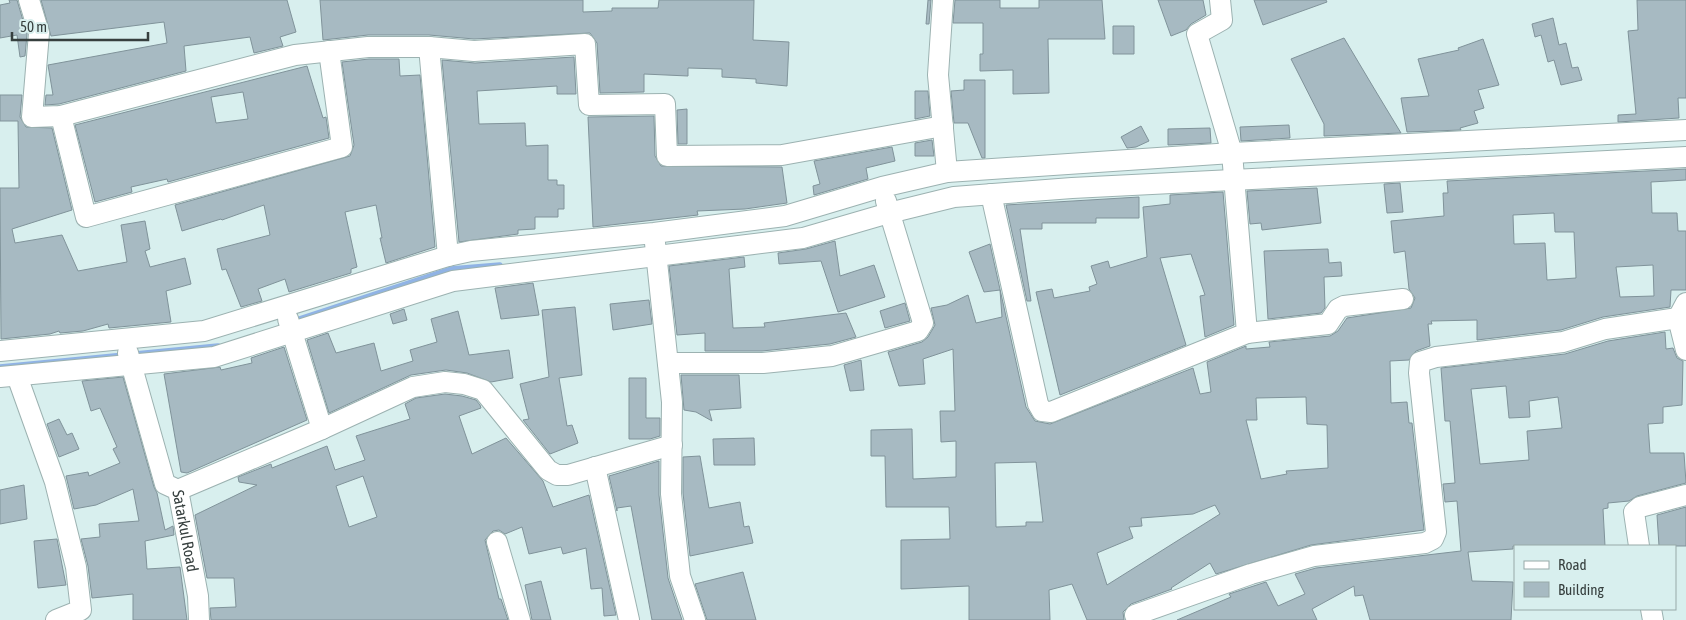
<svg xmlns="http://www.w3.org/2000/svg" width="1686" height="620" viewBox="0 0 1686 620" font-family="'Asap Condensed',sans-serif">
<rect width="100%" height="100%" fill="#d8efee"/>
<g fill="none" stroke-linecap="round" stroke-linejoin="round">
<path stroke="#90b3e5" stroke-width="5.5" d="M293,321L451,269L500,265
M0,367L218,346"/>
</g>
<path fill="#a7bac2" stroke="#80939a" fill-rule="evenodd" d="M9,0H17L27,34L25,56L20,57L17,35L0,38V5L10,3Z
M41,0H287L296,32L280,37L283,46L254,53L250,37L184,46L186,71L59,104L45,105L46,95H53L48,65L167,43L164,22L51,36Z
M320,0H583V12L612,11V8H658L659,0H754L753,40L789,42L787,86L756,83V79L722,77V69L688,68V76L644,74V92L600,93L597,43L590,33L474,39L429,35H368L323,40Z
M928,0H931L929,24H926Z
M955,0H1000V8H1039V0H1102L1105,39H1048L1049,93L1013,94V70L980,71V54H983V23H953Z
M1158,0H1203L1206,15L1191,24L1186,30L1171,36Z
M1254,0H1326L1327,2L1263,25Z
M1637,0H1686V98H1678L1679,118L1618,122V115L1636,114L1628,31L1638,30Z
M1553,18L1559,45L1566,43L1572,68L1578,67L1582,80L1561,85L1554,60L1548,62L1541,35L1535,37L1532,24Z
M1113,26H1134V54H1113Z
M1344,38L1375,90L1401,133L1324,136V124L1291,59Z
M1483,39L1499,85L1478,90L1484,108L1474,111L1478,123L1460,128L1461,130L1407,132L1401,98L1429,96L1418,59L1459,50L1458,48Z
M574,57L576,94H557V86L477,91L479,124L525,123L526,146L548,145V180H557V185H564V209H558V217H535V229L518,230V234L459,242L442,60L475,63Z
M369,59H399L400,76L420,75L435,247L386,263L380,238H382L376,205L345,212L357,267L351,269V273L289,292L285,279L258,289L262,301L241,307L226,269L222,270L217,249L270,235L264,205L222,220L221,219L182,231L175,205L350,156L354,145L342,62Z
M307,66L323,118L326,117L329,138L168,182L167,179L131,187L132,192L95,202L75,125ZM243,92L248,119L216,123L211,97Z
M964,80H985V158H982L968,123H954L951,91L964,90Z
M915,91H928L930,116L915,119Z
M0,95H22L20,117L26,127L52,128L72,210L12,229L15,243L62,235L78,271L127,262L121,225L145,221L150,249L145,251L150,267L185,258L191,284L166,291L171,322L109,328L108,324L83,331L60,333L59,331L50,334L1,339L0,188H19L18,121H0Z
M687,109V144H678L677,110Z
M654,116L655,156L661,166L782,167L787,203L745,209L697,211L698,215L593,227L588,117Z
M1289,125L1290,138L1241,141L1240,127Z
M1141,126L1149,141L1136,147L1127,148L1121,137Z
M1210,128L1211,143L1168,145V129Z
M932,140L934,156H915V143Z
M892,147L895,161L866,168L868,179L814,195L813,186L820,184L814,161Z
M1686,169V180L1651,182L1652,213H1677L1678,231H1686V290H1671L1670,307L1603,317L1561,330L1477,340V320L1431,321L1432,324H1428L1430,346L1416,351L1409,360L1390,361L1391,403L1407,402L1409,423H1412L1424,530L1311,545L1216,574L1210,563L1171,588L1172,589L1131,604L1123,612L1124,620H1087L1072,584L1049,590L1050,620H969V586L901,589V540L950,539L949,507H886L885,456H871V430L912,429L913,479L956,477V441L941,442L940,411H955L953,349L923,359L925,384L899,386L888,352L922,342L928,337L935,325L931,308L947,305L968,295L976,323L1002,317L1000,290L984,292L969,252L990,244L1026,407L1035,421L1050,424L1193,368L1200,394L1211,392L1207,362L1246,346V349L1270,347L1269,342L1330,336L1338,331L1347,318L1411,308L1415,298L1409,289L1405,251L1394,253L1391,221L1444,216L1443,193H1448L1447,181ZM1554,213L1555,232H1574L1576,278L1547,280L1545,243L1514,244L1513,215ZM1653,265L1654,296L1620,297L1616,267ZM1306,397L1307,424L1327,425L1328,468L1286,471L1287,474L1261,479L1246,420H1257L1256,398ZM1036,462L1043,522H1026V526L996,527L995,463ZM1215,505L1220,514L1107,585L1097,553L1133,538L1129,527L1142,526L1141,518L1193,514Z
M1400,183L1403,212L1387,213L1384,184Z
M1317,188L1321,223L1262,230L1261,223L1250,224L1247,191Z
M1223,192L1234,325L1205,337L1200,296L1205,295L1191,254L1160,258L1186,345L1060,395L1036,292L1052,289L1054,298L1090,291L1089,287L1097,284L1091,266L1108,261L1110,268L1147,257L1143,207L1170,204V195Z
M1139,197V218H1096V223H1042V229H1020L1031,301H1027L1006,205Z
M835,241L840,276L874,265L885,297L838,312L821,261L779,264L778,253L806,249Z
M1328,249L1329,263L1341,262L1342,276L1324,277L1325,308L1321,313L1268,319L1264,251Z
M744,257L745,267L729,269L733,328L765,327L764,323L846,313L856,337L830,344L762,351H705V333L677,335L669,266Z
M533,283L539,315L501,319L495,288Z
M649,300L652,324L613,330L610,304Z
M905,303L910,321L885,328L880,311Z
M575,307L582,375L559,378L567,426L572,425L578,443L550,454L523,420L529,419L520,384L549,377L542,310Z
M404,309L407,320L393,324L390,314Z
M458,311L469,355L509,350L513,378L491,382L467,373L446,370L411,375L329,413L307,340L328,333L336,353L374,343L381,371L413,361L410,350L437,342L431,319Z
M1665,332L1666,349L1673,348L1677,358L1683,361L1682,405L1663,407V423L1648,424L1650,453H1684L1686,483L1637,496L1629,501L1608,503V508L1603,509L1605,546H1513V549L1468,552L1472,581L1513,582L1511,620H1370L1363,595L1355,596L1354,586L1312,609L1317,620H1177L1231,597L1229,594L1266,582L1278,606L1305,594L1295,574L1316,568L1461,551L1457,501L1445,502L1443,484L1455,483L1450,421H1445L1441,368L1565,354L1608,341ZM1506,386L1509,418L1530,417L1529,401L1558,397L1562,428L1527,431L1529,460L1480,464L1471,389Z
M284,347L307,420L187,473L181,472L164,374L220,367L221,370L252,363L251,358Z
M861,360L864,390L850,391L844,365Z
M681,375H739L741,408L709,410L712,421L696,412L684,410Z
M123,377L154,487L157,493L165,530L173,526L174,535L145,541L147,569L180,567L187,620H133V594L92,598L88,566L81,539L100,537L99,524L139,521L133,489L96,505L74,509L66,476L88,472L89,476L120,463L113,449L117,447L100,408L91,411L82,381Z
M629,378H646V418H660V436L650,439H629Z
M445,394L462,396L476,400L480,405L481,408L459,416L472,454L506,438L543,481L553,507L589,495L616,615L604,616L602,588L591,589L586,548L563,554L561,547L529,554L522,527L505,534L499,530L493,531L485,540L499,599H501L508,620H211L210,608L236,607L234,578H207L195,515L257,485L239,482L238,477L271,464L272,468L327,446L335,470L365,460L356,436L410,419L405,404L416,398ZM363,476L377,517L349,527L336,486Z
M59,419L67,435L72,433L79,449L59,457L47,424Z
M754,438L755,465H714L713,439Z
M700,456L709,508L740,502L744,527L749,526L753,543L690,556L683,493V457Z
M659,461V495L668,578L682,620H652L631,506L617,508V511L609,476Z
M24,485L27,519L0,524V490Z
M1686,507V546H1659L1657,515Z
M57,539L66,585L38,588L34,541Z
M743,572L756,620H707L695,584Z
M541,581L551,620H532L525,585Z"/>
<g fill="none" stroke-linecap="round" stroke-linejoin="round">
<g stroke="#9cb2b1" stroke-width="22">
<g id="minor">
<path d="M29,0L39,33L32,117L61,116L295,55L368,47H429L474,51L585,44L589,105L665,104L667,156L782,155L943,126"/>
<path d="M943,0L938,75L947,172"/>
<path d="M429,47L448,256"/>
<path d="M61,116L86,217L342,147L329,51"/>
<path d="M991,194L1038,404L1042,411L1051,412L1247,333L1232,153L1197,34L1222,20L1220,0"/>
<path d="M655,243L672,402L671,494L680,576L695,620"/>
<path d="M1686,303L1678,318L1686,350"/>
<path d="M288,319L322,429"/>
<path d="M1247,333L1328,324L1338,309L1344,306L1403,299"/>
<path d="M0,351L204,331L448,256L471,251L654,233L785,216L882,187L947,172L1232,153L1686,130"/>
<path id="s1" d="M128,353L165,484L178,490L198,596L199,620"/>
<path d="M668,363H763L832,356L918,331L923,323L921,316L886,201"/>
<path d="M17,376L55,482L76,567L81,610L56,620"/>
<path d="M0,377L214,357L453,281L803,238L889,213L954,197L1072,188L1686,157"/>
<path d="M595,467L629,620"/>
<path d="M178,490L322,429L413,387L445,382L464,384L483,390L548,470L557,475H568L672,445"/>
<path d="M497,542L520,620"/>
<path d="M1639,546L1634,512L1640,507L1686,495"/>
<path d="M1651,609L1653,620"/>
<path d="M1135,615L1251,574L1314,556L1425,543L1433,539L1436,532L1419,373L1420,362L1436,357L1563,342L1605,329L1678,318"/>
</g>
</g>
<use href="#minor" stroke="#fff" stroke-width="20"/>
</g>
<g text-anchor="middle" stroke-width="5" stroke-linejoin="round" paint-order="stroke">
<g font-size="16" fill="#363f3e" stroke="#d8efee">
<text dy="6" stroke="none"><textPath href="#s1" startOffset="192">Satarkul Road</textPath></text>
</g>
</g>
<rect x="1514" y="545" width="162" height="65" fill="#d8efee" stroke="#97a9a8"/>
<rect x="1524" y="561" width="25" height="8" fill="#ffffff" stroke="#97a9a8"/>
<text x="1558" y="570" font-size="15" fill="#363f3e">Road</text>
<rect x="1524" y="582" width="25" height="15" fill="#a7bac2" stroke="#97a9a8"/>
<text x="1558" y="595" font-size="15" fill="#363f3e">Building</text>
<path d="M12 32v8h136v-8" fill="none" stroke="#363f3e" stroke-width="2.5"/>
<text x="20" y="32" font-size="15" fill="#363f3e" stroke="#d8efee" stroke-width="4" paint-order="stroke">50 m</text>
</svg>
